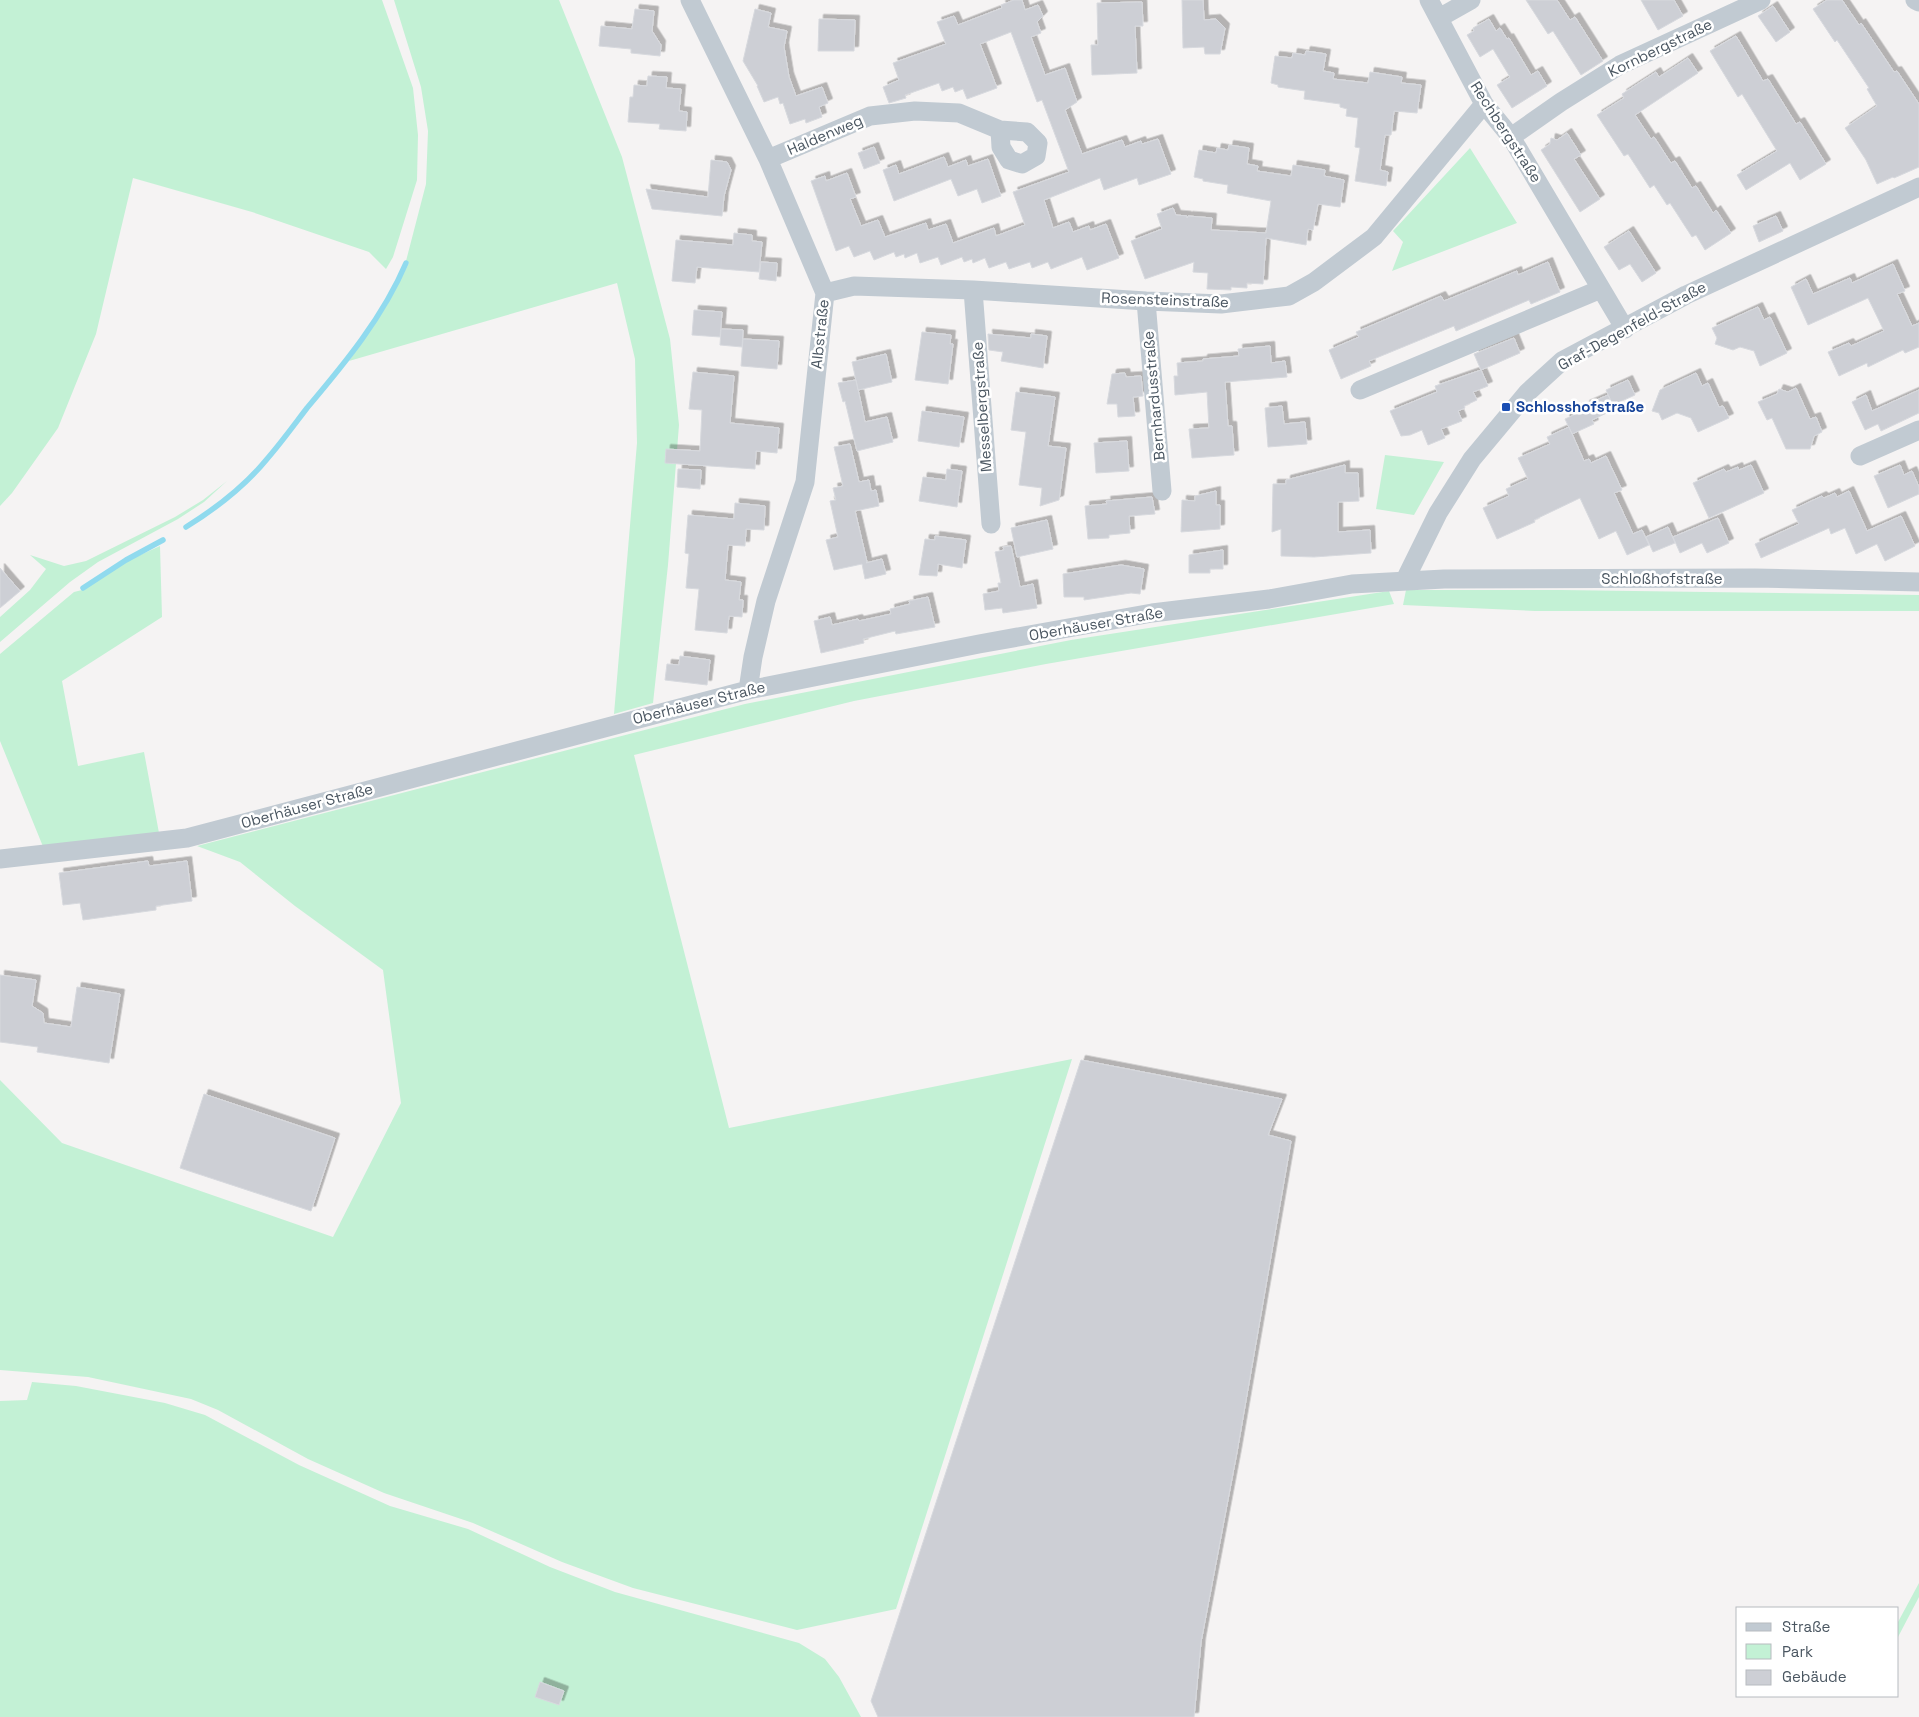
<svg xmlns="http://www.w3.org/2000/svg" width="1919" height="1717" viewBox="0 0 1919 1717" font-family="'Space Grotesk',sans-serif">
<defs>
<filter id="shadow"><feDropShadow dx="4.5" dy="-4.5" stdDeviation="0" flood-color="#0004"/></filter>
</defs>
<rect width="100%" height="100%" fill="#f5f3f3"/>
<path fill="#c3f1d5" d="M0,0H382L413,88L418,135L417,180L393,257L386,269L369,252L252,212L133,178L96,334L58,428L12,493L0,506Z
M394,0H559L622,157L670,339L679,425L668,565L653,703L614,714L637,443L635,359L617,283L349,361L387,305L409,263L406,261L426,184L428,131L421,87Z
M1470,148L1517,223L1392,271L1403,242L1393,231Z
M1385,455L1444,462L1414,515L1376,509Z
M227,481L204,502L178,519L98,562L70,582L0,642V617L30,590L46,569L30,555L64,566L86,561L175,517L203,500Z
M160,546L162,617L62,681L78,766L144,752L159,833L44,849L0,741V654L74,592L82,590L127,561Z
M1406,590H1561L1919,595V611H1535L1403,605Z
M1389,591L1394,604L1046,664L854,701L634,755L729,1128L1072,1059L896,1609L797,1630L633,1588L562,1562L473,1523L384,1493L308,1459L218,1410L191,1399L88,1377L0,1370V1080L62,1143L333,1237L401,1103L383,970L295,906L240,862L197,846L745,704L1071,640Z
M32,1382L76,1386L165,1403L205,1415L299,1465L390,1506L468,1529L550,1567L615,1592L799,1643L825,1659L839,1677L861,1717H0V1401L27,1400Z
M1919,1583V1597L1898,1637V1622Z"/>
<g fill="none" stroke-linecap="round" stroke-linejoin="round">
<path stroke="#90daee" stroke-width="5.5" d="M186,527C215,509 245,486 267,459C281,443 294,425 307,408C345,363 383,317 406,263
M83,588L126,560L163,540"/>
</g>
<path fill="#cdcfd5" stroke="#d7d9de" filter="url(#shadow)" d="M1014,0H1022L1025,10L1038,5L1043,16L1037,22L1041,33L1031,37L1045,75L1065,68L1077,102L1065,110L1082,154L1122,140L1125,147L1141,141L1142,144L1158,139L1171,174L1139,185L1137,178L1104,190L1100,178L1044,200L1053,228L1069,222L1073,232L1089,226L1090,230L1106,224L1119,258L1087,270L1082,257L1051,269L1048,262L1032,268L1030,262L1009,269L1006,262L989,268L985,258L973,263L972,259L964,262L962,257L941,265L938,257L920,263L917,253L905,258L904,254L896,257L894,252L874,260L870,251L854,257L849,246L836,251L811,181L825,176L826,181L847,173L856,197L850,199L861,226L878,220L885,237L926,223L928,230L946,224L953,243L994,228L996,236L1025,225L1013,192L1069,172L1042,100L1037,102L1011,32L980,44L997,88L967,99L963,89L955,92L953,87L942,91L939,83L905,95L906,98L889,103L883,87L899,80L893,63L946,44L937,22L954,16L958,25L1002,8L1001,5Z
M1182,0H1203L1204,20L1216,19L1225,28L1220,54H1205L1204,47L1183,48Z
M1526,0H1557L1570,20L1575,17L1603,61L1581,75L1553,31L1548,34Z
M1641,0H1674L1683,16L1658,30Z
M1827,0H1842L1859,25L1861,23L1894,72L1897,71L1919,104V167L1894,178L1893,177L1877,184L1866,160L1845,128L1877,106L1867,89L1869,88L1837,40L1835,42L1813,9Z
M1142,2L1143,26H1135L1137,73L1092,75L1091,45H1098L1097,3Z
M1773,6L1790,32L1776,42L1758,16Z
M635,9L654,11L652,31L661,45L660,56L631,53V49L599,46L601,26L632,29Z
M755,9L771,13L768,27L787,31L784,47L789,77L796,96L822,87L828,103L819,107L822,117L806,123L805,119L790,124L783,103L780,104L778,97L764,102L757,86H758L743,61Z
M819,19L855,20L854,51H818Z
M1489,19L1496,31L1500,28L1507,39L1509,38L1531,75L1538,71L1547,86L1512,108L1497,85L1510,77L1493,49L1480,57L1467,35L1474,31L1473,28Z
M1736,36L1763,81L1768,79L1796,124L1800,122L1826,164L1800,180L1790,163L1746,190L1737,175L1777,151L1742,94L1738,97L1710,51Z
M1306,51L1326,54L1323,71L1334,73L1333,79L1368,83L1370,72L1402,77L1401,83L1421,85L1417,113L1394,111L1391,135H1385L1380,170L1388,172L1386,186L1355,181L1360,148L1355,147L1358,118L1346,116L1347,109L1340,107V104L1304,99L1305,91L1278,87V85L1271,83L1275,56L1292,58L1293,53L1305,55Z
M1688,58L1698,73L1635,115L1651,139L1654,137L1671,163L1675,161L1692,188L1696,186L1713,213L1716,210L1731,233L1705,250L1696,235L1692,237L1670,203L1667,205L1654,185L1650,188L1628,154L1624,156L1597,115L1624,98L1622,94L1656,72L1659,77Z
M648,76L667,77L666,88L681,89L679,111L687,112L686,131L659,129L660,124L628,122L630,97H633L634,85L647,86Z
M1567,133L1581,155L1574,159L1600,199L1580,212L1541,150L1550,144L1551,138L1557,140Z
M1229,145L1249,148L1247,164L1258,166L1257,171L1291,176L1293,165L1325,170L1324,176L1344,180L1340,207L1318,204L1313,230L1308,229L1306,245L1266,238L1263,284L1247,283V288L1231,287V290L1207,289L1208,273L1193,272L1194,262L1145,279L1131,241L1162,229L1157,214L1173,208L1176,215L1187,216V218L1188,216L1212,218L1211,230L1266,233L1271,201L1227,193L1228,185L1203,181V179L1194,177L1199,150L1216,153L1217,148L1228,150Z
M874,147L880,163L864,169L858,153Z
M944,157L948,167L966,160L968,166L988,159L1001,196L982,203L977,189L958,196L951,179L894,201L883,170L896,165L899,174Z
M711,160L727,162L731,170L724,196L722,216L652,209L646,189L708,197Z
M1776,216L1783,231L1759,242L1753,226Z
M1629,231L1656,273L1642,282L1630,264L1619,270L1604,247Z
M734,233L752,235V241L762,242L759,272L697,267L695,283L672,281L676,240L733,245Z
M761,262L777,263L776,281L759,279Z
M1548,262L1560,292L1531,304L1529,300L1456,331L1454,326L1369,361L1371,366L1341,379L1329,350L1359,337L1356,332L1441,296L1444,301L1517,271L1518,275Z
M1893,264L1905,291L1897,294L1912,326L1919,323V347L1905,353L1903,350L1868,367L1867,363L1839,376L1828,352L1849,343L1851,346L1884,331L1868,298L1808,325L1791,287L1806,279L1813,294L1850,278L1852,283Z
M1758,307L1764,320L1770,317L1787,353L1760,366L1754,351L1740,347L1733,350L1715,344L1717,338L1712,328Z
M694,310L722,312L720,337L692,335Z
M721,329L743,330L742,347L720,345Z
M922,332L951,335L950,344H953L948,384L915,380Z
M988,334L1031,338V334L1047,336L1043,368L1001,361L1003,352L989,350Z
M1514,338L1520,353L1481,370L1474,354Z
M743,339L779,341L777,369L741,366Z
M1270,346L1271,363L1285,361L1287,377L1225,382L1228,426H1232L1234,455L1192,458L1189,429L1209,428L1207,392L1175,395L1174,376H1178L1177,363L1203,361V359L1239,356L1238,349Z
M886,354L892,382L858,390L852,362Z
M1481,370L1488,386L1473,392L1477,400L1464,406L1465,408L1458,411L1462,421L1441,429L1445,438L1428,445L1422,430L1410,435L1401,436L1390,411L1437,392L1435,386Z
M693,372L734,376L730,423L779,428L777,453L756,451L755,469L665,463L666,449L700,451L702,410L689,409Z
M1125,373L1126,377L1141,376L1143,396L1133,397L1135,416L1118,417L1117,404H1107L1112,374Z
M1696,373L1702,386L1708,383L1719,407L1723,406L1729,418L1698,432L1691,418L1677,413L1662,420L1659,413L1652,411L1660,390Z
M856,380L865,422L887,417L893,442L857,451L845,401L843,402L838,383Z
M1628,380L1635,395L1613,405L1606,390Z
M1796,388L1810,419L1816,417L1822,432L1814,436L1810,449H1786L1772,418L1767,420L1758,402L1777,394L1779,389L1788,392Z
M1919,390V413L1881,431L1878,424L1865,430L1852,402L1866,395L1872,411Z
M1016,392L1055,397L1048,446L1066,448L1059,500L1040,506L1042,488L1019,485L1026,432L1011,430Z
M1608,395L1615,409L1592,420L1594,424L1572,434L1565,419L1587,409L1585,405Z
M1282,406L1284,424L1305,422L1307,444L1268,447L1265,408Z
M922,411L964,417L959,447L918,441Z
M1569,427L1584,461L1589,459L1591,463L1606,456L1622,490L1614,493L1633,534L1642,530L1649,545L1627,555L1616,531L1599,539L1580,498L1534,520L1535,522L1497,539L1483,508L1509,496L1506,489L1528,479L1518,458L1550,444L1547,437Z
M1127,441L1129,471L1096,473L1094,443Z
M850,444L859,482L869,480L871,491L876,490L879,506L855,511L867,562L866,563L882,559L886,574L865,579L862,564L834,570L826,540L838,537L830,501L836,500L833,488L843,486L834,447Z
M1345,465V473H1358L1359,501L1338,502V532L1370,530L1371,553L1314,557L1281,556V529L1272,532L1273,484H1286V480Z
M1751,465L1764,493L1709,518L1693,483L1724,469L1726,472L1738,467L1739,470Z
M1900,465L1904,475L1912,471L1919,487V494L1888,508L1874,476Z
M678,469L701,470L700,489L677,487Z
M947,469L962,471L957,507L919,501L923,477L946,480Z
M1216,491V505H1220V529L1181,532L1182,500L1195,501V496Z
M1849,491L1867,531L1901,516L1915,546L1885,561L1877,544L1856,554L1845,528L1831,534L1829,528L1761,558L1755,544L1799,524L1792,510L1822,496L1824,498L1835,493L1837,497Z
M1152,497L1155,514L1129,516L1130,533L1109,535V538L1088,539L1085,506L1107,504L1106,501Z
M735,503L765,506L764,530L746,529L745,546L728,545L725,580L741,582L739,600H743L742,617L729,616L727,633L695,630L699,589L686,588L689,554L685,553L688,515L734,519Z
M1718,518L1729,543L1707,553L1702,543L1680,553L1673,537Z
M1047,520L1053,549L1017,557L1011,528Z
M1668,527L1675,543L1653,552L1646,537Z
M935,536L966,540L962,568L938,564L937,576L919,575L925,539L935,540Z
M1011,546L1020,587L1033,584L1037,608L1003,613L1002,608L985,610L983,594L999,591L998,583H1001L995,552L1004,550L1003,547Z
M1223,550V569H1210V573H1189V555Z
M1121,565L1144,569L1140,594L1131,593L1084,600V597H1064L1063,574Z
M0,568L20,591L0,608Z
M928,597L935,627L896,634L895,631L863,639L864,643L821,653L814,621L830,617L832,625L858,619L859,621L891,614L890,609L910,604L909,601Z
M680,656L710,660L707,685L665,680L667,664L679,665Z
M148,861L149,866L187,861L192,901L156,906V910L83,920L80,903L63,905L59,873Z
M0,975L36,980L32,1006L43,1013L44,1023L71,1027L77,987L120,994L109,1063L37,1052L38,1047L0,1042Z
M1081,1060L1282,1099L1268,1135L1291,1141L1237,1452L1201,1642L1194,1717H878L871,1701Z
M204,1094L335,1138L311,1211L180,1168Z
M540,1682L564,1691L559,1705L535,1697Z"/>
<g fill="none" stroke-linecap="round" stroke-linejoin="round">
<path stroke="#c1cad2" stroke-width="19" d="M690,0L768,159L825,293L805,482L766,601L753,657L748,690
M1429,0L1484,104L1511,137L1625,329
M1915,0L1919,2
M1439,18L1471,0
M1511,137L1561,102L1620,65L1761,0
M768,159L870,116L915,111L959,113L1000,130L1001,147L1009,160L1022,164L1036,156L1038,143L1027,132L1000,130
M973,290L991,524
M825,293L854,286L973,290L1146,301L1221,304L1289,296L1314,282L1374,237L1484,104
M1146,301L1162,491
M1360,390L1601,289
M1860,456L1919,430
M1405,580L1438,513L1472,459L1527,393L1562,361L1686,295L1919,187
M0,859L187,838L748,690L979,644L1152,613L1269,599L1352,584L1444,579L1755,578L1919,582"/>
</g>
<rect fill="#1a4fb4" stroke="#fff" stroke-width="2" x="1501" y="402" width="10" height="10" rx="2.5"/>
<g text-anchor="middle" stroke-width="5" stroke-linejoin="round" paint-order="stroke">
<g font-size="15" fill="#4a5661" stroke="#fff">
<text transform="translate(1660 48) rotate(-26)" y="5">Kornbergstraße</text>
<text transform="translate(1506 132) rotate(57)" y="5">Rechbergstraße</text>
<text transform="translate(825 135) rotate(-23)" y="5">Haldenweg</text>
<text transform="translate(1165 300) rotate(2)" y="5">Rosensteinstraße</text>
<text transform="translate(1632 326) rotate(-29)" y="5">Graf-Degenfeld-Straße</text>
<text transform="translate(820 334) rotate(-84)" y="5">Albstraße</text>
<text transform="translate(1154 396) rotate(-95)" y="5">Bernhardusstraße</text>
<text transform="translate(982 407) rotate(-94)" y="5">Messelbergstraße</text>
<text x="1662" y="584">Schloßhofstraße</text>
<text transform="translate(1096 624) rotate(-10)" y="5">Oberhäuser Straße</text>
<text transform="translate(699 703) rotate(-14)" y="5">Oberhäuser Straße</text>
<text transform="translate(307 806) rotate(-15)" y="5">Oberhäuser Straße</text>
</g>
<g font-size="15" font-weight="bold" fill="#164399" stroke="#fff" text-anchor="start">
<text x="1516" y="412">Schlosshofstraße</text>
</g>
</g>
<rect x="1736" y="1607" width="162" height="90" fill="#ffffff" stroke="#b7bbc0"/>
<rect x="1746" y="1623" width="25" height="8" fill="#c1cad2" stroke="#b7bbc0"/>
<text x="1782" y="1632" font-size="15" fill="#4a5661">Straße</text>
<rect x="1746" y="1644" width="25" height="15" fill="#c3f1d5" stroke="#b7bbc0"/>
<text x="1782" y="1657" font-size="15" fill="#4a5661">Park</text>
<rect x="1746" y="1670" width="25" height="15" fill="#cdcfd5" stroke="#b7bbc0"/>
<text x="1782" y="1682" font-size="15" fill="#4a5661">Gebäude</text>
</svg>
